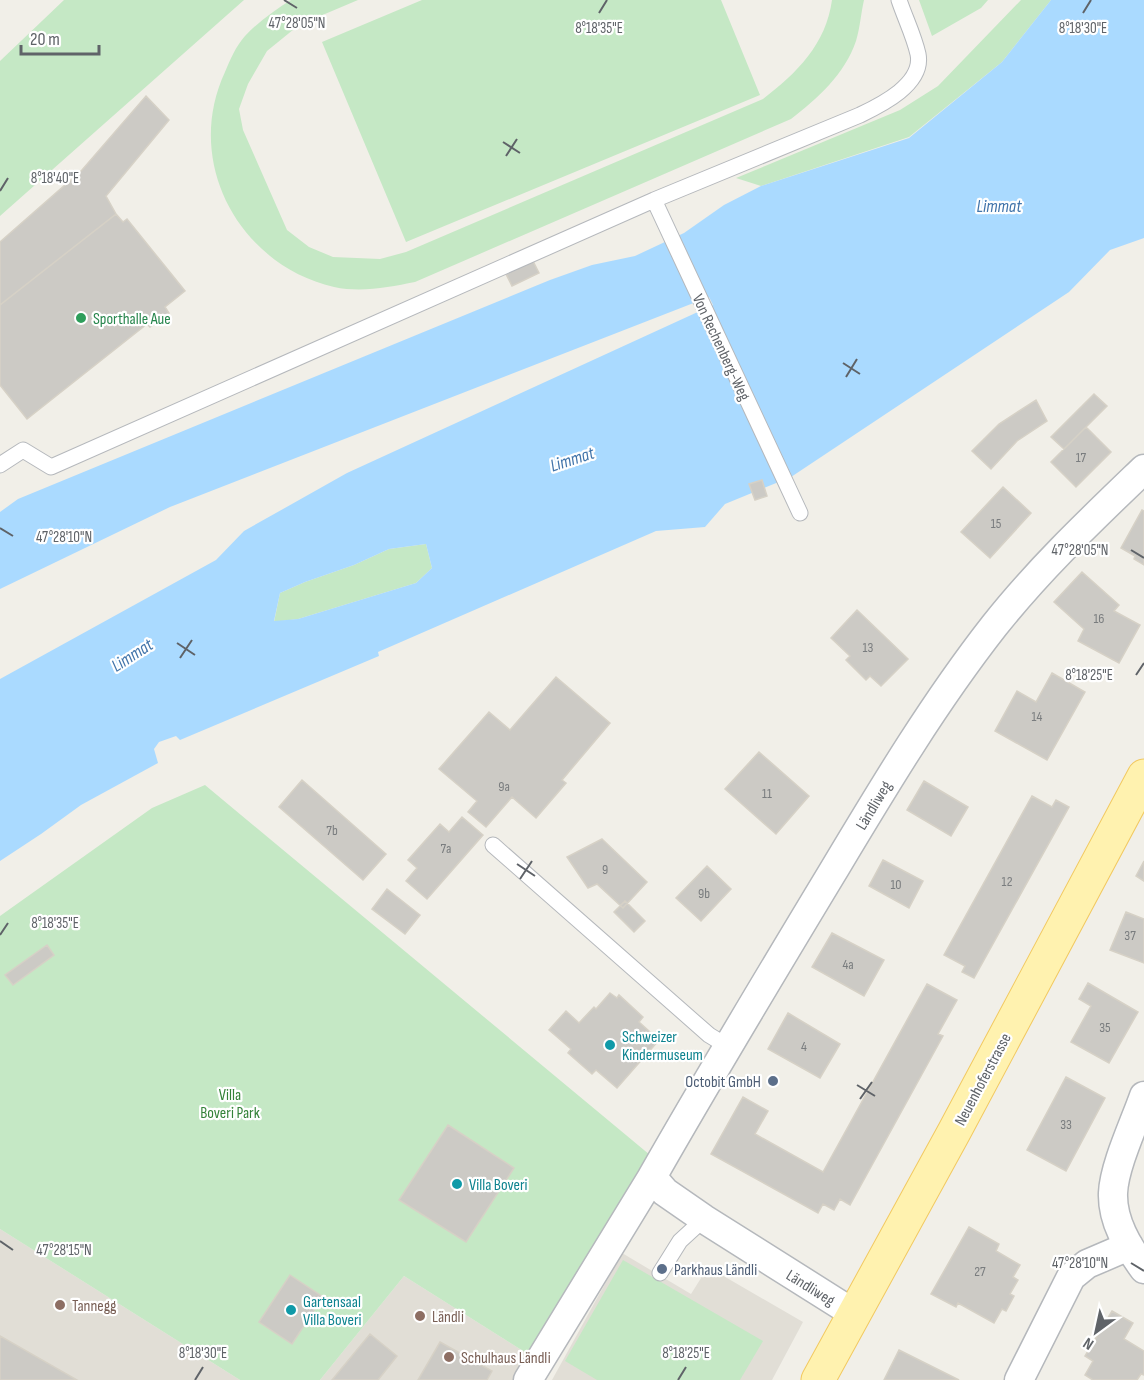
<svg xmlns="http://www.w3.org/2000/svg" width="1144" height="1380" viewBox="0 0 1144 1380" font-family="'Sofia Sans Condensed',sans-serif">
<rect width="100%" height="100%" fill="#f1efe8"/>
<path fill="#e1ded6" d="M0,1229L240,1380H0Z
M622,1253L691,1294L708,1267L803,1322L772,1380H552Z
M404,1276L531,1356L516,1380H320Z"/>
<path fill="#c5e8c5" d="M64,0H244L0,216V61Z
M291,0H358L299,25L267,51L248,84L239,109L243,130L287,230L309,247L333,257L380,259L406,252L763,99C797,73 826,44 832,0H864C861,13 860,28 856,41C845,74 817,99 791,119L415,282C389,287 362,293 334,287C239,265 183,162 225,72C230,60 236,46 245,36C258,22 275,10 291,0Z
M422,0H721L760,95L406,242L322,42Z
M919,0H988L981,8L932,36Z
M1021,0H1051L1002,62L909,137L761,186L736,178L900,110L938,86Z
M426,544L432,568L416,583L298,619L274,622L280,593L305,582L354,565L389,549Z
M205,785L650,1155L531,1356L404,1276L320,1380H240L0,1229V916L152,808Z
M623,1260L763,1341L740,1380H597L565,1361Z"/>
<path fill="#aadaff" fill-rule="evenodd" d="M1051,0H1144V238L1110,250L1069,292L791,477L725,504L705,527L656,531L378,652L379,656L180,740L176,736L159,742L154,749L158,763L81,805L41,834L0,861V679L216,560L244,531L347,473L713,305L709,297L170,507L0,589V512L18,499L550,280L592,265L635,256L684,233L724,205L761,186L909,138L1002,62ZM426,544L432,568L416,583L298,619L274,621L280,593L305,582L354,565L389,549Z"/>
<path fill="#cccac5" stroke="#d6d1c6" stroke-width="1.5" d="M146,96L169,120L106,196L116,214L0,305V242L82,170Z
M116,214L123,222L127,219L185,291L165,307L169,313L150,327L147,324L27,419L0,385V305Z
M533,261L539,273L512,286L506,274Z
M1094,394L1107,406L1064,449L1051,437Z
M1036,400L1047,421L1017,441L991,469L972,451L999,424Z
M1086,427L1111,452L1076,487L1051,462Z
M762,480L767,496L755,500L749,484Z
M1003,487L1031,513L990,558L961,532Z
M1142,510L1144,511V565L1134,559L1135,556L1121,548Z
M1082,572L1119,605L1114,611L1140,625L1119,663L1078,641L1084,629L1054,602Z
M857,610L908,659L881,686L870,676L866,680L846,660L850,656L831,638Z
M1052,673L1085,692L1047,760L995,731L1017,691L1036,702Z
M556,677L610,723L562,780L566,783L536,818L512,797L486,827L468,812L477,801L439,769L489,712L510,730Z
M759,752L809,796L776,834L725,789Z
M302,780L386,854L363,880L279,807Z
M924,781L968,807L951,836L907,810Z
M1032,796L1052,807L1056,800L1069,807L974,978L962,972L965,966L944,955Z
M462,817L483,835L427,899L406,881L417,868L408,860L440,824L449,832Z
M602,839L647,882L623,908L597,884L588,888L567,857Z
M883,860L923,881L909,908L869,886Z
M1144,861V881L1136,876Z
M707,866L731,889L701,921L676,898Z
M387,889L420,915L405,934L372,909Z
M625,901L645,921L634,932L614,912Z
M1126,912L1144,919V963L1110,950Z
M832,933L884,960L864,996L812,967Z
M47,945L54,955L13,985L5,975Z
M1088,983L1138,1012L1109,1063L1071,1042L1091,1006L1079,999Z
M927,984L957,1000L938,1034L943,1036L850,1205L840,1199L834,1210L823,1204L818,1213L711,1154L743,1097L768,1111L755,1134L823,1172Z
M610,993L617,998L619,995L643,1017L639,1022L659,1040L617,1088L596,1070L592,1074L568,1053L571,1049L549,1030L566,1011L579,1023L594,1007L596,1009Z
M788,1013L840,1044L820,1078L768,1049Z
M1066,1077L1105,1098L1066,1171L1027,1150Z
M448,1125L514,1168L466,1242L399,1200Z
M969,1227L999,1244L996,1251L1020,1265L1013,1277L1018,1280L1010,1294L1014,1296L1006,1311L1002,1309L994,1323L958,1303L956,1307L931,1294Z
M290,1275L323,1297L292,1344L259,1322Z
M1112,1311L1133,1323L1124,1339L1144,1351V1375L1141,1374L1137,1380H1093L1085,1375L1093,1361L1085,1356Z
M370,1334L397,1356L378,1380H332Z
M0,1336L77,1380H0Z
M440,1342L492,1371L487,1380H418Z
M899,1350L959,1380H884Z"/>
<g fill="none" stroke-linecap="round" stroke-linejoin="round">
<g stroke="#b5b8bc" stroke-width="17">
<path id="lane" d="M654,200L800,513
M0,465L23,450L51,467L654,200L860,115C881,105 924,84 918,54C914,36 905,18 899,0
M493,845L709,1035L727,1046
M660,1273L680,1241L704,1219"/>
</g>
<g stroke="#b5b8bc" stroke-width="31">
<path id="street" d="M1144,1096C1135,1122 1114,1166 1113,1193C1112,1221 1128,1247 1144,1269
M853,1313L704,1219L665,1192L652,1177C710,1075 771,974 832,873C883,788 933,704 994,626C1039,569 1092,519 1144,469
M528,1380L652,1177
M1019,1380L1071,1277L1087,1264L1129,1246"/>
</g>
<g stroke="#f2c960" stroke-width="35">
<path id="primary" d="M818,1380L954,1132L1144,776"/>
</g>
<use href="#lane" stroke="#fff" stroke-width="15"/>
<use href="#street" stroke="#fff" stroke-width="28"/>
<use href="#primary" stroke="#fff2af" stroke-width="33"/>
</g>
<path fill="none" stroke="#5f6368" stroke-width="2" d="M284,0L297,8M599,13L607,0M1083,13L1091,0M503,142L520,153M506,156L517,139M0,191L8,178M843,363L860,374M846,377L857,359M0,528L13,536M1131,550L1144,558M177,643L195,655M180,658L192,640M1136,675L1144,663M517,864L535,876M520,879L532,861M0,935L8,923M857,1085L875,1096M860,1099L872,1082M0,1241L13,1250M1131,1263L1144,1271M195,1380L203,1367M678,1380L686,1367"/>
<circle fill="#2e9e5b" stroke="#fff" stroke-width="2" cx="81" cy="318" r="6"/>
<g fill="#0f9aa8" stroke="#fff" stroke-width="2">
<circle cx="610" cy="1045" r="6"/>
<circle cx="457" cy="1184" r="6"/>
<circle cx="291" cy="1310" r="6"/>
</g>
<g fill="#5c6f8a" stroke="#fff" stroke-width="2">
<circle cx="773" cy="1081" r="6"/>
<circle cx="662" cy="1269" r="6"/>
</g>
<g fill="#8d6e63" stroke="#fff" stroke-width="2">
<circle cx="60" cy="1305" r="6"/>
<circle cx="420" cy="1316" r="6"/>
<circle cx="449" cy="1357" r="6"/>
</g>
<g text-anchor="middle" stroke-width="4.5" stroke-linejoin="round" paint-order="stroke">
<g font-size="14" fill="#7a7d7f">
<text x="1081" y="462">17</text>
<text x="996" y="528">15</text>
<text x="1099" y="623">16</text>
<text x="868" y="652">13</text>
<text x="1037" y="721">14</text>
<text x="504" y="791">9a</text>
<text x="767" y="798">11</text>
<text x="332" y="835">7b</text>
<text x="446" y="853">7a</text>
<text x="605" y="874">9</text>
<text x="1007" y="886">12</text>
<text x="896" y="889">10</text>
<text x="704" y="898">9b</text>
<text x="1130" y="940">37</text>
<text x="848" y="969">4a</text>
<text x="1105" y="1032">35</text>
<text x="804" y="1051">4</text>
<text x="1066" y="1129">33</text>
<text x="980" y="1276">27</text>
</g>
<g font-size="16" fill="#27864d" stroke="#fff" text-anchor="start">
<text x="93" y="324">Sporthalle Aue</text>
</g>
<g font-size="16" fill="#5f6368" stroke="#fff">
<text transform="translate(722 347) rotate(65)" y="6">Von Rechenberg-Weg</text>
<text transform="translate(873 805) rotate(-59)" y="6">Ländliweg</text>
<text transform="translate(982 1079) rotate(-62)" y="6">Neuenhoferstrasse</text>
<text transform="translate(811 1287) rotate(32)" y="6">Ländliweg</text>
</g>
<g font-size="16" fill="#0d838f" stroke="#fff" text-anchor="start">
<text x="622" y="1042">Schweizer<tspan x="622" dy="18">Kindermuseum</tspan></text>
<text x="469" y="1190">Villa Boveri</text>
<text x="303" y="1307">Gartensaal<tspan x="303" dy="18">Villa Boveri</tspan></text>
</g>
<g font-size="16" fill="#4e5e75" stroke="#fff" text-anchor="end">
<text x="761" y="1087">Octobit GmbH</text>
<text x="674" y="1275" text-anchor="start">Parkhaus Ländli</text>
</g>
<g font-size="16" fill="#348238" stroke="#fff">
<text x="230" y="1100">Villa<tspan x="230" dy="18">Boveri Park</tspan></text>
</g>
<g font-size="16" fill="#785e54" stroke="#fff" text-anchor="start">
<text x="72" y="1311">Tannegg</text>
<text x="432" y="1322">Ländli</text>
<text x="461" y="1363">Schulhaus Ländli</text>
</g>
<g font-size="18" font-style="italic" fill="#4174aa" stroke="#fff">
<text x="999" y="212">Limmat</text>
<text transform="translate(572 459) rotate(-18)" y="6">Limmat</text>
<text transform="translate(132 655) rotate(-33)" y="6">Limmat</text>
</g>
</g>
<g font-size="15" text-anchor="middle" fill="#5f6368" stroke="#fff" stroke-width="4.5" stroke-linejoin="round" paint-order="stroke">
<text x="297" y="28">47°28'05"N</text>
<text x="599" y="33">8°18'35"E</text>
<text x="1083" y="33">8°18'30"E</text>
<text x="55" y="183">8°18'40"E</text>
<text x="64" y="542">47°28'10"N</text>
<text x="1080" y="555">47°28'05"N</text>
<text x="1089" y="680">8°18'25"E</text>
<text x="55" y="928">8°18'35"E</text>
<text x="64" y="1255">47°28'15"N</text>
<text x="1080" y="1268">47°28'10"N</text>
<text x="203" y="1358">8°18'30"E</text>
<text x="686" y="1358">8°18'25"E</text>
</g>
<g transform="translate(1096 1332) rotate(213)" stroke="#ffffff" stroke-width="4.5" paint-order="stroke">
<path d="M0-4.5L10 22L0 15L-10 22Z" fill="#5f6368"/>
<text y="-9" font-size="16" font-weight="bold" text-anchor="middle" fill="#5f6368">N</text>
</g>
<path d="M21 45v9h78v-9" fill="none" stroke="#5f6368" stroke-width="3"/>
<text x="30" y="45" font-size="18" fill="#5f6368" stroke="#ffffff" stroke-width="4.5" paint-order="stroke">20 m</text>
</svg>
